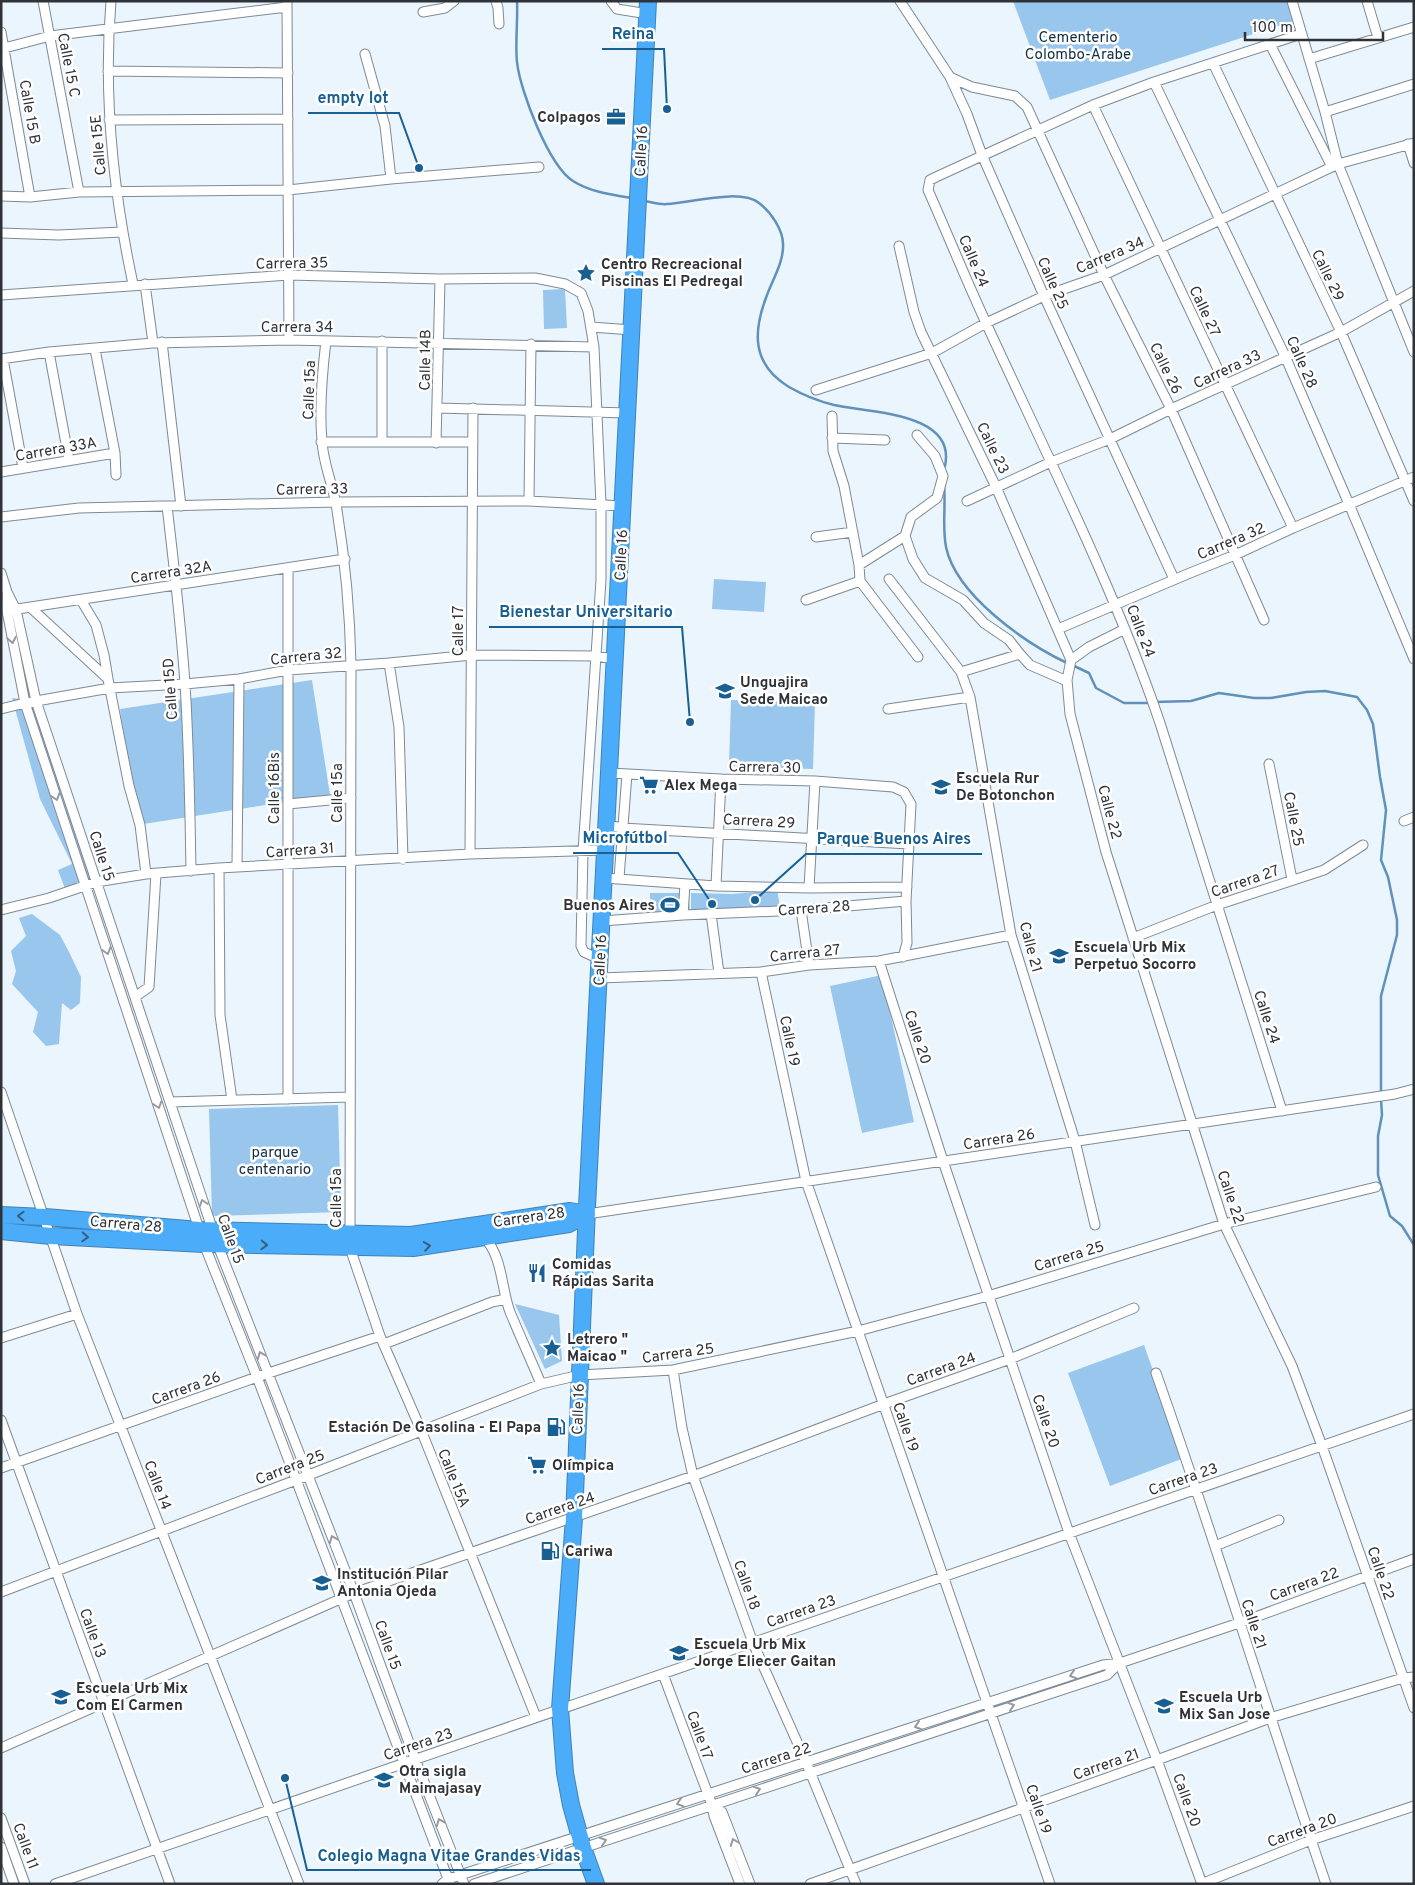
<svg xmlns="http://www.w3.org/2000/svg" width="1415" height="1885" viewBox="0 0 1415 1885" font-family="Overpass,sans-serif">
<rect width="100%" height="100%" fill="#ebf5fe"/>
<path fill="#99c6ed" d="M1013,1H1288L1294,21L1050,100Z
M565,289L567,328L544,329L543,290Z
M714,579L766,582L764,612L712,609Z
M312,680L330,795L137,825L120,709Z
M12,698L30,700L84,848L92,880L67,894L58,870L72,864L40,799Z
M731,700L815,703L813,769L729,766Z
M777,890L780,906L733,913L691,916V893L732,894Z
M650,893H689L690,916L650,918Z
M32,914L60,935L69,952L81,977L80,1003L71,1010L62,1003L59,1044L46,1046L33,1032L38,1012L12,984L16,971L11,951L26,936L19,918Z
M882,975L914,1122L862,1133L830,986Z
M338,1105L341,1212L212,1216L209,1109Z
M515,1304L559,1315L562,1361L545,1369Z
M1144,1345L1184,1458L1110,1486L1068,1373Z"/>
<g fill="none" stroke-linecap="round" stroke-linejoin="round">
<path stroke="#5f91bb" stroke-width="2.5" d="M517,1C518,22 515,42 517,62C520,91 549,166 573,181C590,192 613,195 632,198
M644,201C652,202 660,205 667,204C691,203 740,188 759,203C771,212 783,230 783,244C784,261 773,279 767,295C753,331 751,364 789,387C803,395 818,401 834,405C870,413 961,412 944,470
M944,486C946,506 942,526 946,547C956,595 1025,643 1067,663
M1072,665L1089,673L1096,688L1124,703H1149
M1155,702L1191,701L1219,693L1254,698H1271L1306,692L1325,691L1357,697L1367,710L1373,724L1380,777L1386,810L1381,860L1388,877L1397,920V935L1381,996V1094
M1381,1099L1382,1115L1378,1136V1175L1390,1216L1402,1226L1414,1245"/>
<g stroke="#7e8a94" stroke-width="11">
<path id="street" d="M43,1L79,192
M111,1C103,97 113,191 133,284
M287,1L289,340
M496,1L498,8L499,24
M611,1L617,9L648,14
M900,1L950,77L967,114L982,155L1044,296L1174,579
M1292,1L1325,112L1338,164L1414,352
M1367,1L1378,38
M423,12L445,8L454,1
M1,32L30,197
M1270,44L1332,167
M1,49L50,36L287,7
M365,54L385,126L391,179
M1309,59L1414,27
M1213,63L1341,332L1414,501
M108,71L288,73
M950,77L972,87L1015,96L1027,107L1104,275L1171,409L1264,620
M1154,82L1285,356L1349,504L1414,659
M1093,105L1293,528
M1325,112L1414,84
M109,120L288,119
M1408,144L1414,163
M1,196L30,197L79,192L288,190L391,179L539,167
M1,233L59,235L122,232
M899,246L914,312L921,332L996,487L1071,660
M145,284L153,343
M1,295L289,275L440,279L535,278L565,284L581,293L588,311L594,347L601,505V580L583,851L581,946L584,952L601,960
M591,327L632,330
M326,341C322,374 319,408 322,441C323,462 332,483 336,504C345,558 350,611 351,665L350,1248L380,1336L421,1430L536,1717
M382,341V442
M162,342L181,506
M95,349L115,453L116,475
M49,352L69,460
M1,359L49,352L153,343L289,340L594,347
M3,359L23,468
M816,390L932,353L986,323L1044,296L1104,275L1338,164L1414,143
M437,408L628,413
M832,416L833,451L844,486L859,565L860,581L918,657
M917,435L935,456L943,476L937,498L911,517L905,536L913,559L925,578L963,600L984,623L1009,640L1020,654
M832,438L885,440
M321,442H473
M436,443L440,279
M1,472L115,453
M529,501L531,344
M967,501L1051,462L1110,439L1171,409L1341,332L1414,291
M167,506C174,565 181,624 185,684C189,746 190,808 191,871
M1,517L79,508L336,502L529,501L623,506
M816,537L853,532
M859,565L905,536
M1,573L7,592L16,610L36,701L217,1243L354,1593L415,1759L464,1884
M889,579L961,672L970,697L1011,935L1075,1141L1095,1225
M7,595V611L25,703L204,1244L257,1377L450,1884
M81,600L96,625L104,655L108,679
M806,600L860,581
M30,607L108,679L129,786L140,825L146,874
M11,610L345,559
M1058,629L1190,573L1235,555L1293,528L1414,477
M1071,660L1067,680L1070,714L1106,852L1224,1224L1292,1366L1322,1446L1414,1708
M1071,660L1089,647L1125,629
M389,663L399,727L403,859
M961,672L1020,654L1030,665L1067,681
M1,709L25,703L110,688L185,684L239,679L288,670L389,663L472,655L596,656L615,659
M888,709L970,697
M1269,764L1292,879
M610,773L721,779L815,781L893,787L904,792L911,804L906,901L907,943L903,957
M288,804L351,798
M1404,821L1414,817
M607,825L622,828L909,844
M470,854L473,408
M237,867L239,679
M219,868L220,1015L232,1100
M604,878L716,886L809,888L907,887
M619,878L627,774
M716,886L721,779
M809,888L815,781
M1,910L49,898L96,882L146,874L219,868L470,854L606,850
M801,910L809,965
M711,914L719,973
M683,915L685,884
M602,921L683,915L801,910L906,901
M1133,938L1217,905L1324,870L1363,845
M879,961L943,1161L1069,1533L1157,1760L1202,1884
M761,972L806,1181L1050,1884
M600,978L761,972L809,965L879,961L1011,935
M135,997L149,987L156,874
M1,1092L77,1314L299,1884
M288,1099V568
M170,1102L350,1097
M1282,1111L1160,723C1113,585 1047,456 987,325C966,280 948,235 928,190L930,180L936,177L1093,105L1154,82L1301,34
M587,1214L1395,1094L1414,1089
M484,1237C503,1257 501,1288 510,1312C520,1336 531,1360 541,1384
M1,1338L77,1314
M384,1344L492,1302L506,1299
M673,1370L682,1428L693,1476L753,1643L806,1762L856,1884
M1156,1373C1216,1542 1268,1714 1326,1884
M1,1420L170,1884
M1,1468L257,1377L380,1336
M1215,1546L1279,1520
M1,1592L296,1480L541,1384L580,1375L673,1370L858,1331L988,1296L1224,1224L1376,1187
M663,1674L712,1805L714,1816L740,1884
M1,1748L354,1593L693,1476L884,1404L1010,1359L1134,1308
M712,1805L722,1812L750,1884
M1,1818L25,1884
M1,1847L14,1884
M55,1884L1414,1414
M442,1884L448,1879L1103,1665L1120,1663L1239,1623L1414,1559
M474,1884L1107,1675L1119,1663
M810,1884L1157,1760L1270,1718L1403,1678L1414,1677
M1201,1884L1311,1840L1414,1806"/>
</g>
<g stroke="#4182b5" stroke-width="18">
<path id="highway" d="M1,1215L45,1217L199,1230L411,1235L570,1211L587,1214
M1,1231L51,1236L204,1244L413,1248L569,1224L587,1214
M596,1884L583,1848L571,1805L565,1773L560,1709L574,1518L587,1207L648,1"/>
</g>
<use href="#street" stroke="#fff" stroke-width="9"/>
<use href="#highway" stroke="#4badf9" stroke-width="16"/>
</g>
<defs><path id="oneway-chevron" d="M-2-3.5L2.5 0L-2 3.5" fill="none" stroke-width="1.6" stroke-linecap="round" stroke-linejoin="round" transform="scale(1.25)"/></defs>
<g stroke="#97999c">
<use href="#oneway-chevron" transform="translate(12 640) rotate(80)"/>
<use href="#oneway-chevron" transform="translate(56 797) rotate(72)"/>
<use href="#oneway-chevron" transform="translate(107 951) rotate(72)"/>
<use href="#oneway-chevron" transform="translate(158 1105) rotate(72)"/>
<use href="#oneway-chevron" transform="translate(203 1203) rotate(-108)"/>
<use href="#oneway-chevron" transform="translate(261 1355) rotate(-112)"/>
<use href="#oneway-chevron" transform="translate(333 1539) rotate(-112)"/>
<use href="#oneway-chevron" transform="translate(1073 1675) rotate(162)"/>
<use href="#oneway-chevron" transform="translate(1011 1706) rotate(-18)"/>
<use href="#oneway-chevron" transform="translate(918 1726) rotate(162)"/>
<use href="#oneway-chevron" transform="translate(757 1790) rotate(-18)"/>
<use href="#oneway-chevron" transform="translate(680 1803) rotate(162)"/>
<use href="#oneway-chevron" transform="translate(440 1822) rotate(-112)"/>
<use href="#oneway-chevron" transform="translate(603 1841) rotate(-18)"/>
<use href="#oneway-chevron" transform="translate(734 1842) rotate(-111)"/>
</g>
<g stroke="#395e7c">
<use href="#oneway-chevron" transform="translate(21 1216) rotate(-178)"/>
<use href="#oneway-chevron" transform="translate(85 1237) rotate(3)"/>
<use href="#oneway-chevron" transform="translate(264 1245) rotate(2)"/>
<use href="#oneway-chevron" transform="translate(427 1246) rotate(-9)"/>
</g>
<defs>
<g id="office-bare" transform="scale(1.5)"><path d="M-6-3h4V-5.5h4V-3h4V5H-6ZM-1-4.5V-3h2v-1.5ZM-6 0V1H6V0Z" fill="#186094" stroke="#fff" stroke-width="2.5" paint-order="stroke"/></g>
<g id="sight-bare" transform="scale(1.5)"><path d="M0-6L1.8-2.2L6-1.7L2.9 1.2L3.7 5.4L0 3.3L-3.7 5.4L-2.9 1.2L-6-1.7L-1.8-2.2Z" fill="#186094" stroke="#fff" stroke-width="2.5" paint-order="stroke"/></g>
<g id="university-bare" transform="scale(1.5)"><path d="M0-5L7-2L0 1L-7-2ZM-4 1L0 2.5L4 1V4Q0 6-4 4Z" fill="#186094" stroke="#fff" stroke-width="2.5" paint-order="stroke"/></g>
<g id="supermarket-bare" transform="scale(1.5)"><path d="M-6-5.5h2.5l.6 2H6L4.5 2H-2.5L-4.4-4H-6ZM-1.5 3.2a1.3 1.3 0 1 0 .1 0ZM3 3.2a1.3 1.3 0 1 0 .1 0Z" fill="#186094" stroke="#fff" stroke-width="2.5" paint-order="stroke"/></g>
<g id="school-bare" transform="scale(1.5)"><path d="M0-5L7-2L0 1L-7-2ZM-4 1L0 2.5L4 1V4Q0 6-4 4Z" fill="#186094" stroke="#fff" stroke-width="2.5" paint-order="stroke"/></g>
<g id="stadium-bare" transform="scale(1.5)"><path d="M0-5a6.5 5 0 1 0 0 10a6.5 5 0 1 0 0-10ZM-3.5-1.8h7v3.6h-7Z" fill="#186094" stroke="#fff" stroke-width="2.5" paint-order="stroke"/></g>
<g id="restaurant-bare" transform="scale(1.5)"><path d="M-5-6h1v4h1v-4h1v4h1v-4h1v5L-1.5 .5V6h-2V.5L-5-1ZM5-6V6H3V1.5H1.5Q1.5-4 5-6Z" fill="#186094" stroke="#fff" stroke-width="2.5" paint-order="stroke"/></g>
<g id="fuel-bare" transform="scale(1.5)"><path d="M-5.5-6h7V0h2V4h1.3V-2.5L3-4.5l.8-.8L6-3V5H2.5V1h-1V6h-7ZM-4.2-4.7v3.2H.2V-4.7Z" fill="#186094" stroke="#fff" stroke-width="2.5" paint-order="stroke"/></g>
</defs>
<g fill-rule="evenodd">
<use href="#office-bare" x="616" y="117"/>
<use href="#sight-bare" x="586" y="273"/>
<use href="#university-bare" x="725" y="691"/>
<use href="#supermarket-bare" x="649" y="785"/>
<use href="#school-bare" x="941" y="787"/>
<use href="#stadium-bare" x="670" y="905"/>
<use href="#school-bare" x="1059" y="956"/>
<use href="#restaurant-bare" x="537" y="1273"/>
<use href="#sight-bare" x="552" y="1348"/>
<use href="#fuel-bare" x="556" y="1427"/>
<use href="#supermarket-bare" x="537" y="1465"/>
<use href="#fuel-bare" x="550" y="1551"/>
<use href="#school-bare" x="322" y="1583"/>
<use href="#school-bare" x="679" y="1653"/>
<use href="#school-bare" x="61" y="1697"/>
<use href="#school-bare" x="1164" y="1706"/>
<use href="#school-bare" x="384" y="1780"/>
</g>
<g text-anchor="middle" stroke-width="5" stroke-linejoin="round" paint-order="stroke">
<g font-size="15" fill="#102e45" stroke="#fff">
<text x="1078" y="42">Cementerio<tspan x="1078" dy="17">Colombo-Arabe</tspan></text>
<text x="275" y="1157">parque<tspan x="275" dy="17">centenario</tspan></text>
</g>
<g font-size="15" fill="#2f3338" stroke="#fff">
<text transform="translate(69 65) rotate(79)" y="5">Calle 15 C</text>
<text transform="translate(30 112) rotate(80)" y="5">Calle 15 B</text>
<text transform="translate(98 145) rotate(-95)" y="5">Calle 15E</text>
<text transform="translate(641 151) rotate(-87)" y="5">Calle 16</text>
<text transform="translate(1110 255) rotate(-23)" y="5">Carrera 34</text>
<text transform="translate(974 261) rotate(67)" y="5">Calle 24</text>
<text transform="translate(292 263) rotate(-1)" y="5">Carrera 35</text>
<text transform="translate(1328 275) rotate(64)" y="5">Calle 29</text>
<text transform="translate(1053 283) rotate(66)" y="5">Calle 25</text>
<text transform="translate(1205 311) rotate(65)" y="5">Calle 27</text>
<text x="297" y="332">Carrera 34</text>
<text transform="translate(425 360) rotate(-89)" y="5">Calle 14B</text>
<text transform="translate(1302 362) rotate(66)" y="5">Calle 28</text>
<text transform="translate(1166 368) rotate(64)" y="5">Calle 26</text>
<text transform="translate(1227 369) rotate(-25)" y="5">Carrera 33</text>
<text transform="translate(309 390) rotate(-88)" y="5">Calle 15a</text>
<text transform="translate(993 448) rotate(64)" y="5">Calle 23</text>
<text transform="translate(56 449) rotate(-10)" y="5">Carrera 33A</text>
<text transform="translate(312 489) rotate(-1)" y="5">Carrera 33</text>
<text transform="translate(1231 541) rotate(-23)" y="5">Carrera 32</text>
<text transform="translate(621 555) rotate(-87)" y="5">Calle 16</text>
<text transform="translate(171 572) rotate(-9)" y="5">Carrera 32A</text>
<text transform="translate(458 631) rotate(-90)" y="5">Calle 17</text>
<text transform="translate(1141 631) rotate(69)" y="5">Calle 24</text>
<text transform="translate(306 656) rotate(-6)" y="5">Carrera 32</text>
<text transform="translate(170 689) rotate(-94)" y="5">Calle 15D</text>
<text transform="translate(765 767) rotate(1)" y="5">Carrera 30</text>
<text transform="translate(274 788) rotate(-90)" y="5">Calle 16Bis</text>
<text transform="translate(337 793) rotate(-90)" y="5">Calle 15a</text>
<text transform="translate(1110 812) rotate(75)" y="5">Calle 22</text>
<text transform="translate(1294 819) rotate(79)" y="5">Calle 25</text>
<text transform="translate(759 821) rotate(3)" y="5">Carrera 29</text>
<text transform="translate(300 850) rotate(-4)" y="5">Carrera 31</text>
<text transform="translate(102 856) rotate(72)" y="5">Calle 15</text>
<text transform="translate(1245 881) rotate(-19)" y="5">Carrera 27</text>
<text transform="translate(814 908) rotate(-4)" y="5">Carrera 28</text>
<text transform="translate(1031 947) rotate(75)" y="5">Calle 21</text>
<text transform="translate(805 953) rotate(-6)" y="5">Carrera 27</text>
<text transform="translate(600 960) rotate(-87)" y="5">Calle 16</text>
<text transform="translate(1267 1017) rotate(72)" y="5">Calle 24</text>
<text transform="translate(918 1037) rotate(72)" y="5">Calle 20</text>
<text transform="translate(790 1041) rotate(78)" y="5">Calle 19</text>
<text transform="translate(999 1139) rotate(-9)" y="5">Carrera 26</text>
<text transform="translate(1231 1197) rotate(71)" y="5">Calle 22</text>
<text transform="translate(336 1198) rotate(-90)" y="5">Calle 15a</text>
<text transform="translate(529 1217) rotate(-8)" y="5">Carrera 28</text>
<text transform="translate(126 1224) rotate(5)" y="5">Carrera 28</text>
<text transform="translate(231 1239) rotate(70)" y="5">Calle 15</text>
<text transform="translate(1069 1256) rotate(-17)" y="5">Carrera 25</text>
<text transform="translate(678 1353) rotate(-8)" y="5">Carrera 25</text>
<text transform="translate(941 1369) rotate(-20)" y="5">Carrera 24</text>
<text transform="translate(186 1388) rotate(-20)" y="5">Carrera 26</text>
<text transform="translate(578 1409) rotate(-88)" y="5">Calle 16</text>
<text transform="translate(1046 1421) rotate(71)" y="5">Calle 20</text>
<text transform="translate(906 1427) rotate(71)" y="5">Calle 19</text>
<text transform="translate(290 1467) rotate(-21)" y="5">Carrera 25</text>
<text transform="translate(454 1478) rotate(68)" y="5">Calle 15A</text>
<text transform="translate(1183 1479) rotate(-19)" y="5">Carrera 23</text>
<text transform="translate(158 1485) rotate(69)" y="5">Calle 14</text>
<text transform="translate(560 1508) rotate(-19)" y="5">Carrera 24</text>
<text transform="translate(1381 1573) rotate(71)" y="5">Calle 22</text>
<text transform="translate(1304 1584) rotate(-20)" y="5">Carrera 22</text>
<text transform="translate(747 1585) rotate(70)" y="5">Calle 18</text>
<text transform="translate(801 1611) rotate(-19)" y="5">Carrera 23</text>
<text transform="translate(1254 1624) rotate(72)" y="5">Calle 21</text>
<text transform="translate(93 1633) rotate(70)" y="5">Calle 13</text>
<text transform="translate(388 1645) rotate(70)" y="5">Calle 15</text>
<text transform="translate(700 1735) rotate(70)" y="5">Calle 17</text>
<text transform="translate(418 1744) rotate(-19)" y="5">Carrera 23</text>
<text transform="translate(776 1758) rotate(-18)" y="5">Carrera 22</text>
<text transform="translate(1106 1764) rotate(-19)" y="5">Carrera 21</text>
<text transform="translate(1187 1800) rotate(70)" y="5">Calle 20</text>
<text transform="translate(1039 1809) rotate(71)" y="5">Calle 19</text>
<text transform="translate(1302 1830) rotate(-20)" y="5">Carrera 20</text>
<text transform="translate(26 1846) rotate(70)" y="5">Calle 11</text>
</g>
<g font-size="15" font-weight="bold" fill="#2f3338" stroke="#fff" text-anchor="start">
<text x="601" y="122" text-anchor="end">Colpagos</text>
<text x="601" y="269">Centro Recreacional<tspan x="601" dy="17">Piscinas El Pedregal</tspan></text>
<text x="740" y="687">Unguajira<tspan x="740" dy="17">Sede Maicao</tspan></text>
<text x="956" y="783">Escuela Rur<tspan x="956" dy="17">De Botonchon</tspan></text>
<text x="664" y="790">Alex Mega</text>
<text x="655" y="910" text-anchor="end">Buenos Aires</text>
<text x="1074" y="952">Escuela Urb Mix<tspan x="1074" dy="17">Perpetuo Socorro</tspan></text>
<text x="552" y="1269">Comidas<tspan x="552" dy="17">Rápidas Sarita</tspan></text>
<text x="567" y="1344">Letrero "<tspan x="567" dy="17">Maicao "</tspan></text>
<text x="541" y="1432" text-anchor="end">Estación De Gasolina - El Papa</text>
<text x="552" y="1470">Olímpica</text>
<text x="565" y="1556">Cariwa</text>
<text x="337" y="1579">Institución Pilar<tspan x="337" dy="17">Antonia Ojeda</tspan></text>
<text x="694" y="1649">Escuela Urb Mix<tspan x="694" dy="17">Jorge Eliecer Gaitan</tspan></text>
<text x="76" y="1693">Escuela Urb Mix<tspan x="76" dy="17">Com El Carmen</tspan></text>
<text x="1179" y="1702">Escuela Urb<tspan x="1179" dy="17">Mix San Jose</tspan></text>
<text x="399" y="1776">Otra sigla<tspan x="399" dy="17">Maimajasay</tspan></text>
</g>
</g>
<path fill="none" stroke="#186094" stroke-width="2" d="M667 109L664 49H602M419 168L399 113H308M690 722L682 627H489M712 904L678 853H573M755 900L806 854H982M285 1778L307 1870H591"/>
<g fill="#186094" stroke="#fff" stroke-width="2">
<circle cx="667" cy="109" r="5"/>
<circle cx="419" cy="168" r="5"/>
<circle cx="690" cy="722" r="5"/>
<circle cx="712" cy="904" r="5"/>
<circle cx="755" cy="900" r="5"/>
<circle cx="285" cy="1778" r="5"/>
</g>
<g font-size="16" text-anchor="middle" font-weight="bold" fill="#186094" stroke="#fff" stroke-width="5" stroke-linejoin="round" paint-order="stroke">
<text x="633" y="39">Reina</text>
<text x="353" y="103">empty lot</text>
<text x="586" y="617">Bienestar Universitario</text>
<text x="625" y="843">Microfútbol</text>
<text x="894" y="844">Parque Buenos Aires</text>
<text x="449" y="1861">Colegio Magna Vitae Grandes Vidas</text>
</g>
<rect width="1415" height="1885" fill="none" stroke="#2f3338" stroke-width="5"/>
<path d="M1245 32v8h138v-8" fill="none" stroke="#2f3338" stroke-width="2.5"/>
<text x="1252" y="32" font-size="15" fill="#2f3338" stroke="#ffffff" stroke-width="4" paint-order="stroke">100 m</text>
</svg>
